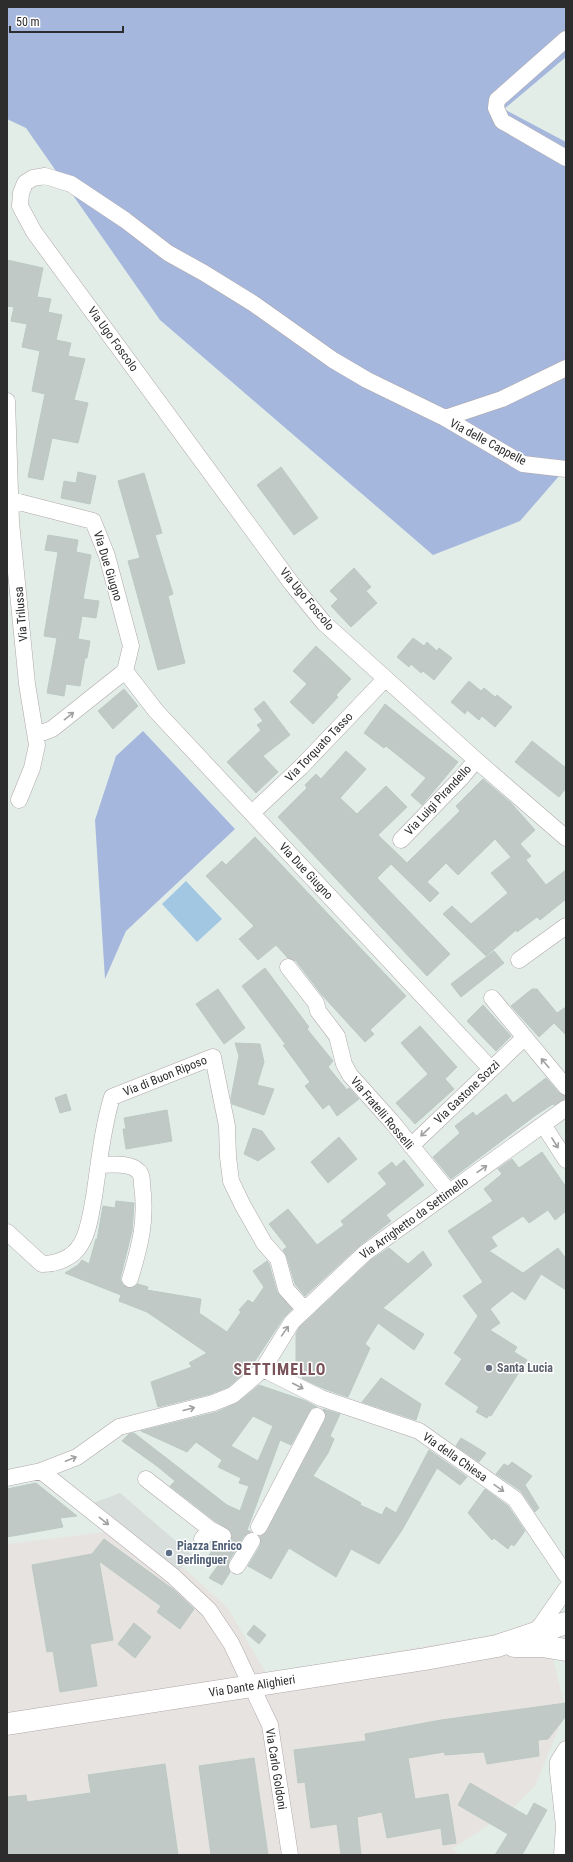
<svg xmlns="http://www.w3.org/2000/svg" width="573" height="1862" viewBox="0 0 573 1862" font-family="'Roboto Condensed',sans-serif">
<rect width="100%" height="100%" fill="#e2ede8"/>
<path fill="#e7e3e1" d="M139,1528L227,1607L266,1673L545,1626L566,1711L535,1786L510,1811L452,1849L461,1855H7V1544Z"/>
<path fill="#a5b7dd" d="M7,7H566V57L504,109L566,142V468L520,521L433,555L160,320L26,128L7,119Z
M143,731L235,829L126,931L105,979L95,820L116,756Z"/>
<path fill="#a2c7e3" d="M186,881L222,919L197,942L162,904Z"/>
<path fill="#d8dedb" d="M120,1493L193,1556L173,1576L85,1506Z"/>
<path fill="#c0c9c5" stroke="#bbc9c4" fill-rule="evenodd" d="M7,260L43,268L37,297L51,299L48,312L62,315L56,340L71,343L68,356L85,359L74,400L88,403L78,443L52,438L43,480L28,477L45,394L32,391L40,351L22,347L27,324L11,321L14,307L7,306Z
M281,467L318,518L294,535L257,485Z
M78,472L96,476L90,504L61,498L64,481L76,483Z
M144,473L162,533L155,535L173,594L168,596L185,663L158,670L128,561L140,558L118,481Z
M48,535L78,540L76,552L91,555L83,599L99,601L96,618L82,616L78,639L90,641L87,658H85L80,686L66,684L64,696L47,693L57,638L44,636L58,552L45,550Z
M354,568L371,587L366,591L377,603L351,627L331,606L338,599L330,591Z
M413,638L424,646L427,642L437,651L439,648L452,658L434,680L423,671L421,673L411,664L409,667L397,657Z
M316,646L351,679L336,695L338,697L313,724L290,702L307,684L293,671Z
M469,681L481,691L484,688L495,697L497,695L512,707L495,727L482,716L479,720L467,710L465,714L451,702Z
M124,689L138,706L113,729L98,711Z
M264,701L290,735L263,756L278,772L256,793L227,762L261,730L257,725L263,721L254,709Z
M385,704L458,762L422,805L411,795L426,778L386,746L384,748L364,733Z
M532,741L566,768V788L559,797L515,762Z
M346,751L366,769L340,798L357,814L386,786L407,807L378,835L407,863L460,811L456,806L483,779L511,803L535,830L520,844L531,856L526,860L546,885L566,870V899L540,920L537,917L517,932L516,930L486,956L443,914L452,906L471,924L508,893L491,873L511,857L495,839L458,875L446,863L427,882L439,893L430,902L391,864L377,878L450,954L427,976L278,817L307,788L305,785L316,774L321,779Z
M255,837L406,996L370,1030L374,1034L365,1042L322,995L296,961L288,958L276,945L258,960L239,939L254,926L206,876L222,861L226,865Z
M494,951L504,963L461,997L451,984Z
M265,968L309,1027L307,1029L333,1061L328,1067L347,1090L349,1088L359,1099L337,1116L329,1104L323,1109L305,1086L310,1082L283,1045H286L242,986Z
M218,989L245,1028L224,1044L196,1004Z
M532,989H537L557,1013L566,1007V1035L554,1023L539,1037L511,1006Z
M483,1005L511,1036L496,1051L467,1021Z
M420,1026L457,1067L445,1079L454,1089L415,1124L396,1103L428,1074L401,1043Z
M235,1043L260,1044L264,1062L257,1085L274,1089L264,1115L232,1104L231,1098L239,1056Z
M546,1078L559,1093L566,1096V1099L554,1105L553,1104L536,1115L451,1179L433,1157L460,1133L455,1126L473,1112L476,1116L506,1094L513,1103Z
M66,1094L71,1110L60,1113L55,1098Z
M167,1110L172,1141L126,1149L123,1129H126L124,1118Z
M253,1128L262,1131L275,1149L258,1161L244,1154Z
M339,1137L357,1159L328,1183L311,1162Z
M542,1152L566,1187V1211L555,1220L548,1210L529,1223L523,1216L491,1237L497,1246L489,1251L523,1273L558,1248L566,1259V1290L541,1274L525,1300L512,1291L490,1309L500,1323L490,1330L517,1347L514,1352L527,1360L491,1416L489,1415L487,1418L476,1412L479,1407L445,1384L462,1359L454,1353L478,1316L463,1296L483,1282L448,1231L493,1201L484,1189L502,1174L498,1169L512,1159L519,1168Z
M404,1160L424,1185L386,1215L391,1221L359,1246L305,1296L295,1284L287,1257L283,1250L287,1247L269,1224L288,1209L317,1245L344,1225L341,1221L387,1184L378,1173L392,1162L396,1167Z
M116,1201L134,1203L132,1231L120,1279L123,1285L132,1288L138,1284L148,1287L147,1290L201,1299L199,1313L227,1332L241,1312L239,1310L248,1300L253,1303L264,1287L253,1271L267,1261L269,1264L277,1292L292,1309L284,1317L251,1367L228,1387L210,1394L158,1407L151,1382L192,1367L189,1363L207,1353L147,1312L119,1301L121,1295L65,1273L78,1265L82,1260L89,1264L96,1239L97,1240L103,1206L115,1208Z
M389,1248L408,1264L423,1251L432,1265L383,1308L424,1334L414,1350L378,1323L365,1344L370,1348L348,1397L325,1389L303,1379L296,1361V1334L299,1328L371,1260Z
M381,1378L421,1404L416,1420L362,1402Z
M259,1385L306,1401L317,1407L312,1408L309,1412L291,1445L280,1440L247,1530L251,1532L244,1536L229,1561L228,1566L230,1572L222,1585L209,1578L219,1564L208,1557L217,1543L224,1545L231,1541L232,1536L231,1531L215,1521L170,1486L175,1481L157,1466L122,1441L129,1434L134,1433L227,1505L240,1511L249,1486L239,1483L241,1478L218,1467L222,1460L196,1442L187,1452L141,1431L217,1412L239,1402ZM253,1416L273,1426L258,1461L231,1446Z
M323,1409L340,1414L330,1436L334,1439L328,1453L313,1476L361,1503L360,1505L382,1515L386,1507L396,1513L429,1450L467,1477L460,1485L437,1468L402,1530L379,1564L351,1549L336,1577L289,1548L271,1579L248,1566L260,1546V1536L267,1531L325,1420L326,1415Z
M461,1438L486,1453L479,1462L456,1446Z
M512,1462L532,1476L525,1485L539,1508L535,1512L521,1491L496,1474L504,1464L508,1466Z
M36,1483L77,1516L60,1518L63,1527L7,1537V1489Z
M485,1489L508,1506L525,1531L514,1546L511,1544L508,1549L494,1538L492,1540L468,1513Z
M104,1539L174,1590L194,1609L180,1629L157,1612L161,1606L99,1561L113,1640L90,1644L97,1686L60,1692L53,1651L47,1652L32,1565L92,1554Z
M134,1623L151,1637L135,1658L118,1644Z
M254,1625L266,1635L259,1644L247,1634Z
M566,1703V1716L548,1739L538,1740L539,1756L487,1764L484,1752L445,1755L444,1752L408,1758L415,1799L448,1794L456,1843L443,1845L441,1828L387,1838L382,1812L357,1817L361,1855H341L337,1824L311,1828L305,1782L298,1783L294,1750L366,1741L365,1734L441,1720Z
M254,1758L268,1855H211L199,1766Z
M165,1764L178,1855H7V1797L26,1795L27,1802L91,1793L88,1775Z
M470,1783L527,1816L534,1803L547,1810L522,1855H495L508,1834L458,1805Z"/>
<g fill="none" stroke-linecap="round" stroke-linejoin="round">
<g stroke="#b1a7a9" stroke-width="17">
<path id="minor" d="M566,39L497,100L496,108L502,121L566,158
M7,401L11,522L27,684L37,745L32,768L19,800
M445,418L502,399L566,368
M566,469L523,464L445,418L367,380L333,360L254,304L204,273L168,253L125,220L71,184L45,176L33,178L25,183L21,193L20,206L34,232L292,584L324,623L476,760L566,838
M11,500L93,521L107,556L131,646L125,671L156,711L491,1069
M36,735L52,729L125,671
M252,813L301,767L385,679
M401,840L462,777L476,760
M519,960L566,926
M288,967L316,1003L318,1011L337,1036L344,1064L350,1075L392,1122L449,1192
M492,998L566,1087
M544,1126L566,1160
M411,1146L524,1038
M99,1165C110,1165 130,1162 138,1171C142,1174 142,1180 142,1185C147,1220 140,1246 130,1279
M7,1232L42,1264C57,1264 73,1258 81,1244C89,1231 91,1212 94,1197C99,1164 102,1130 112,1097L213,1057L227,1126L228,1157L231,1181L242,1204L264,1243L278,1259L286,1289L304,1309
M263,1369L321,1398L419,1431L515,1499L566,1575
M41,1471L173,1576L209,1610L231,1643L270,1725L290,1855
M7,1478L41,1471L77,1457L119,1427L213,1403L233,1395L263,1369L292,1322L365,1253L566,1108
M146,1479L210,1529
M259,1527L317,1416
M202,1539L210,1529L223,1536
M237,1566L252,1541
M533,1634L541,1625L566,1589
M562,1855L564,1826L558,1772V1762L566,1749"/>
</g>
<g stroke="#b1a7a9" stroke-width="23">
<path id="secondary" d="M514,1646H542L566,1650
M7,1724L425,1659L497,1646L566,1623"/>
</g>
<use href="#minor" stroke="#fff" stroke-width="16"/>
<use href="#secondary" stroke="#fff" stroke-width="22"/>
</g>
<defs><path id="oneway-shaft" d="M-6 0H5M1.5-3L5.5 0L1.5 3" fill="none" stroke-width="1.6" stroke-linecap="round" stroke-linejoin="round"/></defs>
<g stroke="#a0a0a0">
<use href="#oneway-shaft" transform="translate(69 716) rotate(-39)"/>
<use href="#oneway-shaft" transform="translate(545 1063) rotate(-130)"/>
<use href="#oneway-shaft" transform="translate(425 1132) rotate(136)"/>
<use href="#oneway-shaft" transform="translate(555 1143) rotate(58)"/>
<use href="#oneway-shaft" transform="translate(482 1169) rotate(-35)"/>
<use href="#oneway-shaft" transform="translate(285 1331) rotate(-55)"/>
<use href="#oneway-shaft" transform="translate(298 1386) rotate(27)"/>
<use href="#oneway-shaft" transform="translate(189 1409) rotate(-15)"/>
<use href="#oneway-shaft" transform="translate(71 1459) rotate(-22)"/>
<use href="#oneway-shaft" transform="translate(499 1488) rotate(35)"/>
<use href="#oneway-shaft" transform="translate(104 1521) rotate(38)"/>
</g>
<circle fill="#6b7280" stroke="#fff" stroke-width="1.5" cx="489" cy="1368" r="4"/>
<circle fill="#5c6f8a" stroke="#fff" stroke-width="1.5" cx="169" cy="1553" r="4"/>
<g text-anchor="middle" stroke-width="3" stroke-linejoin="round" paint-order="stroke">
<g font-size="12" fill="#2d2d2d" stroke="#fff">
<text transform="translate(113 339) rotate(54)" y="4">Via Ugo Foscolo</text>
<text transform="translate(488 442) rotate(28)" y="4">Via delle Cappelle</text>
<text transform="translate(108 566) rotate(73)" y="4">Via Due Giugno</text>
<text transform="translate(307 599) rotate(50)" y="4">Via Ugo Foscolo</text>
<text transform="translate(21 614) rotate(-95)" y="4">Via Trilussa</text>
<text transform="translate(319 747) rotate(-46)" y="4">Via Torquato Tasso</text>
<text transform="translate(438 800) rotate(-47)" y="4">Via Luigi Pirandello</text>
<text transform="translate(306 871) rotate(47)" y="4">Via Due Giugno</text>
<text transform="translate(165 1076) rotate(-22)" y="4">Via di Buon Riposo</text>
<text transform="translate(467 1092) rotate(-44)" y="4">Via Gastone Sozzi</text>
<text transform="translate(382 1113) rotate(50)" y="4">Via Fratelli Rosselli</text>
<text transform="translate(414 1218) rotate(-36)" y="4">Via Arrighetto da Settimello</text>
<text transform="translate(455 1457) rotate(35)" y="4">Via della Chiesa</text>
<text transform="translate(252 1686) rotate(-9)" y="4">Via Dante Alighieri</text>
<text transform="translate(276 1769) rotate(81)" y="4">Via Carlo Goldoni</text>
</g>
<g font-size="12" font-weight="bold" fill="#5b616d" stroke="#fff" text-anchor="start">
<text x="497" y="1372">Santa Lucia</text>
</g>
<g font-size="12" font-weight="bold" fill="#4e5e75" stroke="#fff" text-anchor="start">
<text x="177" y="1550">Piazza Enrico<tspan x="177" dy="14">Berlinguer</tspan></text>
</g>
<g font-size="16" font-weight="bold" letter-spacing="1" fill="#7a5259" stroke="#fff">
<text x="280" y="1375">SETTIMELLO</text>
</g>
</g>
<rect width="573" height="1862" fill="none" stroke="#2d2d2d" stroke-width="16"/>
<path d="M10 26v6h113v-6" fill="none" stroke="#2d2d2d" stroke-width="2"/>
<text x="16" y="26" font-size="12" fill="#2d2d2d" stroke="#ffffff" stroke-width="3" paint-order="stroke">50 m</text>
</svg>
